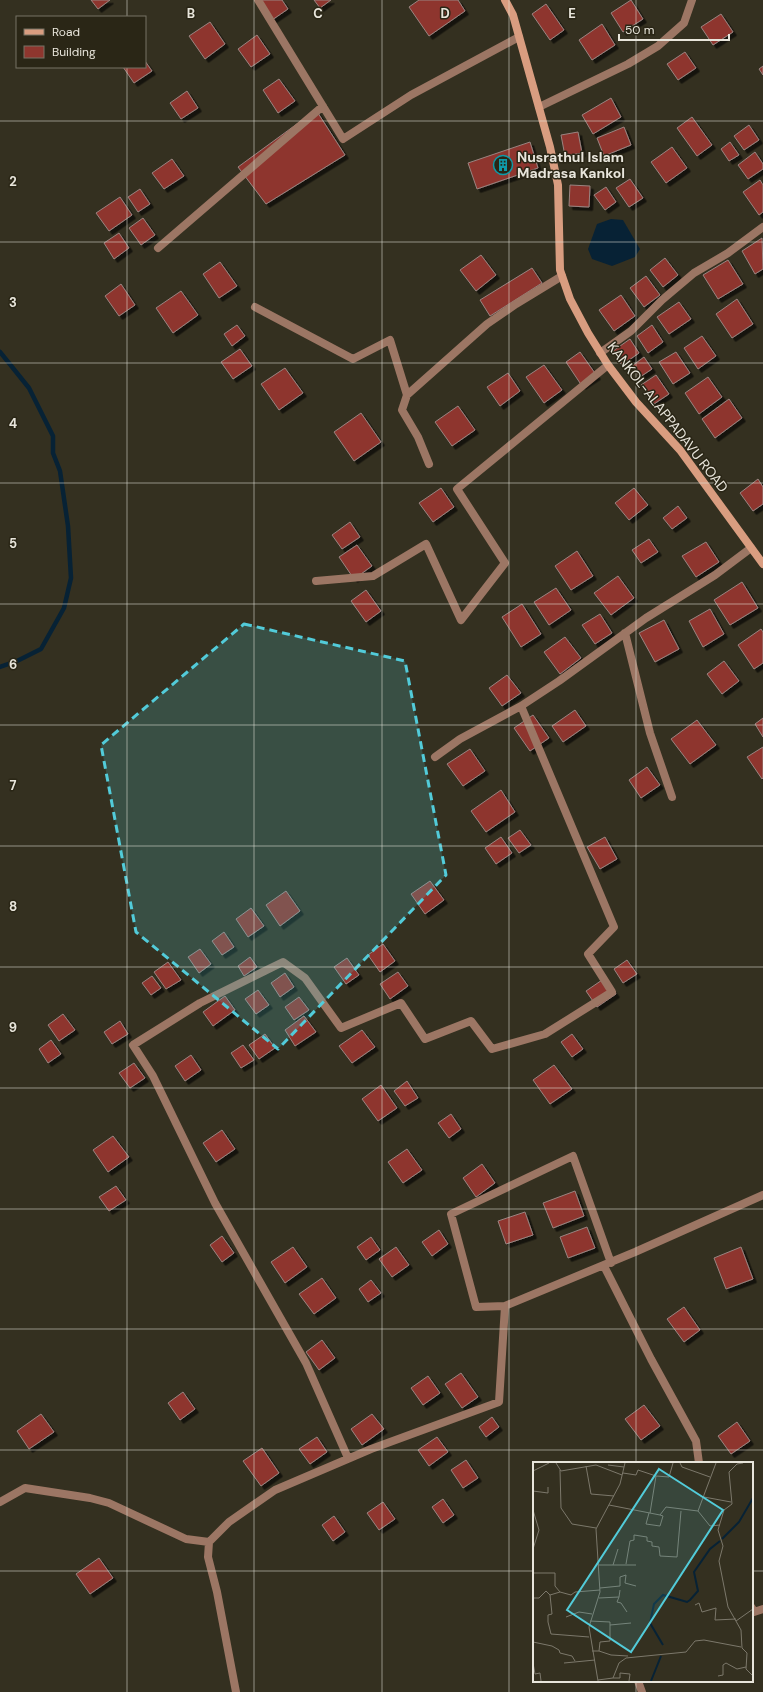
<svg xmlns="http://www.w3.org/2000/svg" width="763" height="1692" viewBox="0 0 763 1692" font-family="'DM Sans',sans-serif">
<defs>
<filter id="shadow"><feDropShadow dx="3.5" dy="3.5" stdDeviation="0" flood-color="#0009"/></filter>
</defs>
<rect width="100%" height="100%" fill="#343020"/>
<path fill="#072235" d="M611,219L623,220L640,249L635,257L612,266L592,259L588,249L597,224Z"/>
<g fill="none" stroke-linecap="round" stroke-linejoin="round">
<path stroke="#072235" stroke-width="4.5" d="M0,352L29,388L53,436V453L60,471L68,526L71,578L64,608L41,649L17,661L0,667"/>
</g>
<path fill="#8e362e" stroke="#9a8481" filter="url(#shadow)" d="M91,0H110L98,9Z
M259,0H282L288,9L272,20Z
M314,0H331L320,8Z
M419,0H458L465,11L429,36L409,7Z
M631,0L643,19L623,32L611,13Z
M546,4L564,30L550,40L532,14Z
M721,14L733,32L713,45L701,27Z
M210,22L225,44L205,59L189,36Z
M602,24L615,45L592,60L579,40Z
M257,35L270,54L251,67L238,49Z
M685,52L696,68L678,80L667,64Z
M145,61L152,71L134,83L123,67H145Z
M763,66V75L759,69Z
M279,79L295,101L278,113L263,90Z
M187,91L198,108L181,119L170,103Z
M611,98L621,117L593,134L582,115Z
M316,110L345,155L266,204L238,167Z
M692,117L712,145L697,156L677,128Z
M749,125L759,140L744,150L734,136Z
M624,127L631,145L604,156L597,138Z
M578,132L582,153L565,156L561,135Z
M530,142L538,168L477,189L468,163Z
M730,142L739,155L729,161L721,149Z
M672,147L687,168L666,183L651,162Z
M755,152L763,164V169L748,179L738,165Z
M172,159L184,176L164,189L152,173Z
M630,179L643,198L629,207L616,188Z
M760,180L763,185V212L759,215L743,192Z
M570,185L590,186L589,207L569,206Z
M606,187L616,202L605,210L594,195Z
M140,189L150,204L138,212L128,197Z
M120,197L132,215L109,231L96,213Z
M143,218L155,235L141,245L129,228Z
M119,233L129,248L114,259L104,243Z
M762,238L763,269L755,274L742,251Z
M481,255L496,275L476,291L460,270Z
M665,258L678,275L663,287L650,270Z
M728,260L743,284L718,299L703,275Z
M220,262L237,286L219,298L203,274Z
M532,268L542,283L490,316L480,300Z
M646,276L660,295L644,307L630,288Z
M121,284L135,305L119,316L105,296Z
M181,291L198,315L173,333L156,308Z
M621,295L635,316L614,331L599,310Z
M737,299L753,324L732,338L716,314Z
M679,302L691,319L669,334L657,317Z
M237,325L245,336L232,346L224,334Z
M652,325L663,342L648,353L637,336Z
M702,336L716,356L698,369L684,348Z
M630,339L639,353L622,365L613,351Z
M240,349L252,366L233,379L221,362Z
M580,352L597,376L582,386L566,362Z
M676,352L690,373L673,384L659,362Z
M644,357L652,369L640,377L632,366Z
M544,365L562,390L544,403L526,377Z
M285,368L303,393L279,410L261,384Z
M508,373L520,391L500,406L487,387Z
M656,375L669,394L654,404L641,385Z
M708,377L722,397L699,414L685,393Z
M729,399L742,418L715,438L702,419Z
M458,406L475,430L452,446L435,422Z
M361,413L381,442L354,461L334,432Z
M758,479L763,487V504L753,511L740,493Z
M441,488L454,507L433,522L419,503Z
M634,488L648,505L629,520L615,503Z
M678,506L687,518L672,529L663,518Z
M350,522L360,537L342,549L332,535Z
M649,539L658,552L641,563L632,550Z
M706,542L719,562L696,577L682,556Z
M357,545L372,566L354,579L339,557Z
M577,551L593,576L571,590L555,566Z
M618,576L634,598L611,615L594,593Z
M742,582L758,608L730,625L714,600Z
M556,588L571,610L549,625L534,602Z
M366,590L381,611L366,622L351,601Z
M522,604L541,634L521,647L502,617Z
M710,609L724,634L703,647L689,621Z
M600,614L612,633L595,644L582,625Z
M664,620L679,649L655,662L639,633Z
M761,629L763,632V663L754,669L738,645Z
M565,637L581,658L560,674L544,652Z
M724,661L739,681L722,694L707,674Z
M507,675L521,693L502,706L489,688Z
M575,710L586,726L563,742L552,726Z
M533,715L549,738L530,751L514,728Z
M763,718V737L755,724Z
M697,720L716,745L690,764L671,739Z
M763,747V778L762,779L747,757Z
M470,749L485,771L463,786L447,764Z
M647,767L660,785L641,798L629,780Z
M501,790L515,812L486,832L471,811Z
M520,830L531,845L519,853L508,838Z
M501,837L512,853L496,864L485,848Z
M605,837L617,859L600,869L587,847Z
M430,881L444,900L425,914L411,894Z
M286,891L300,911L280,926L266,905Z
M251,908L264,926L248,937L236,919Z
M224,932L234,947L222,955L212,941Z
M383,944L395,961L380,972L368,955Z
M200,949L211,964L199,973L188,957Z
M250,957L257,967L244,976L238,966Z
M347,958L359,975L346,984L334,967Z
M627,960L637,974L623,983L614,969Z
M168,962L181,980L166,989L154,972Z
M398,972L408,986L390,999L380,984Z
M285,973L294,987L280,997L271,983Z
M152,976L161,988L151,995L142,983Z
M605,978L616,994L597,1007L586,991Z
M258,990L269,1005L256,1014L245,999Z
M225,996L235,1010L213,1026L203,1012Z
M299,997L309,1010L294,1020L285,1007Z
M63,1014L75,1030L59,1041L48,1025Z
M304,1016L316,1032L295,1046L285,1030Z
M120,1021L128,1034L112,1044L104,1032Z
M362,1030L375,1047L352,1063L339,1046Z
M265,1034L275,1048L259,1059L249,1045Z
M572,1034L583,1049L572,1057L561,1042Z
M51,1040L61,1054L48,1063L39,1049Z
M243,1045L254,1060L241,1068L231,1053Z
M191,1055L201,1070L185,1081L175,1066Z
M134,1063L145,1078L130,1088L119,1073Z
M554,1065L572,1089L550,1104L533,1080Z
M407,1081L418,1098L405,1106L394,1091Z
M381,1085L397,1108L378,1121L362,1099Z
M451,1114L461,1129L449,1138L438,1123Z
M222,1130L235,1149L216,1162L203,1143Z
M113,1136L129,1157L108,1172L93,1150Z
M407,1149L422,1170L403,1183L388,1162Z
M482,1164L495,1183L476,1197L463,1178Z
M116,1186L126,1200L109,1211L99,1197Z
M575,1191L584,1216L553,1228L543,1203Z
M525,1212L533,1235L506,1244L498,1221Z
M587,1227L595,1248L568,1258L560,1237Z
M439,1230L448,1244L432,1256L422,1242Z
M222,1236L234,1253L222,1262L210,1245Z
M371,1237L380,1250L366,1260L357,1247Z
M293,1247L307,1267L285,1283L271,1262Z
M396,1247L409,1265L392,1277L379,1259Z
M741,1247L753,1279L726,1289L714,1258Z
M322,1278L336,1298L314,1314L299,1294Z
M371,1280L381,1293L368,1302L359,1289Z
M684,1307L700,1330L684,1342L667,1319Z
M322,1340L335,1358L319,1370L306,1352Z
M461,1373L478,1397L462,1408L445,1384Z
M428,1376L440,1393L423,1405L411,1388Z
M183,1392L195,1409L180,1420L168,1403Z
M644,1405L660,1426L641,1440L625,1419Z
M41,1414L54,1432L29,1449L17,1431Z
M372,1414L384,1429L362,1445L351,1429Z
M492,1417L499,1427L486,1437L479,1427Z
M737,1422L750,1441L731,1454L718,1436Z
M317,1437L327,1452L310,1464L299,1449Z
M437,1437L448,1452L429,1466L418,1450Z
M262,1448L279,1473L261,1486L243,1461Z
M466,1460L478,1478L463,1488L451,1470Z
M443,1499L454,1515L443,1523L432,1507Z
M383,1502L395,1519L379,1530L367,1513Z
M334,1516L345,1532L333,1541L322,1525Z
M99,1558L113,1578L90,1594L76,1574Z"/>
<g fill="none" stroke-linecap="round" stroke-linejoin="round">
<path stroke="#9c7664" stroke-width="8" d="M258,0L343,139L411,95L519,37
M539,107L628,64L658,46L684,23L692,0
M158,248L323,106
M255,307L353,359L390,340L407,395
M600,353L631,331L662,300L694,273L728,253L763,227
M429,464L418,437L402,410L407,395L487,324L516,304L562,276
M316,581L373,576L426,544L461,620L505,563L457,489L608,365
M625,633L650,733L672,797
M435,757L460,739L521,706L559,681L646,618L715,575L751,548
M604,1266L651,1359L696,1441L699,1463
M505,1306L476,1307L451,1214L573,1156L611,1263
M348,1458L306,1363L215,1203L153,1076L133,1045L200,1003L283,962L305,978L341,1028L401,1003L425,1039L471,1021L492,1049L545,1034L612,992L588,954L614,927L521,706
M0,1502L25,1488L90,1498L109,1503L186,1539L209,1542
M752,1608L754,1612L763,1609
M638,1681L642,1692
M236,1692L217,1592L208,1557L209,1542L229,1522L275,1490L371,1449L499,1402L505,1306L635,1252L763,1195"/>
<path stroke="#d99d80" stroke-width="8" d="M505,0L513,15L550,147L558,185L560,270L570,299L588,333L608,365L636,402L680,450L763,564"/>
</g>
<path fill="#52cbd9" fill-opacity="0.2" stroke="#52cbd9" stroke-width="3" stroke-dasharray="8 5" stroke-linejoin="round" d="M244,624L405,661L446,875L278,1049L136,932L101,745Z"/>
<path fill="none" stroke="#e8e5db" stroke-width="1" stroke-opacity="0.55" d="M127,0V17M254,0V1692M382,0V1692M509,0V1692M636,0V1463M127,67V1692M0,121H763M0,242H763M0,363H763M0,483H763M0,604H763M0,725H763M0,846H763M0,967H763M0,1088H763M0,1209H763M0,1329H763M0,1450H763M0,1571H534M752,1571H763M636,1681V1692"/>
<defs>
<g id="building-ring" transform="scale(1)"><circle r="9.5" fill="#2a2616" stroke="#0f9aa8" stroke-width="1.5"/><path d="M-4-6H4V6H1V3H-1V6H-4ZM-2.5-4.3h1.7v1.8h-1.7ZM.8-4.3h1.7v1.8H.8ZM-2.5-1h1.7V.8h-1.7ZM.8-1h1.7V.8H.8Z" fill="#0f9aa8"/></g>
</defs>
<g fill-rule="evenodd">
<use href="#building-ring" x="503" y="165"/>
</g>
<g text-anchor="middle" stroke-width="3" stroke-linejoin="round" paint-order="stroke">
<g font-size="14" font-weight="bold" fill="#e8e5db" stroke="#2a2616" text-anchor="start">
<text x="517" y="162">Nusrathul Islam<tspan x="517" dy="16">Madrasa Kankol</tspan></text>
</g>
<g font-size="14" fill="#e8e5db" stroke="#2a2616">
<text transform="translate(668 417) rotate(52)" y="5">KANKOL-ALAPPADAVU ROAD</text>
</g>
</g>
<g transform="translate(533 1462)">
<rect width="220" height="220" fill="#343020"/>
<path fill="none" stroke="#072235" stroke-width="2" d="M189,77L206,60L220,36M130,183L117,161L121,142L130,133L154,140L157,138L165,129L161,110L177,87L187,79M118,219L128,194"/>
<path fill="none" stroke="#7c786b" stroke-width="1" d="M23,1L28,9L63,3L89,13M147,1L149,5L177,15M210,1L204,2L196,10L199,42L191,48L185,68L190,84L186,99L195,145L208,168L209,186L214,191L213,207L220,214M75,3L91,5M53,4L58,32L81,34M27,8L28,46L39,62L63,66M0,9L16,1M90,11L103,13L105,8L123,14L117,51M123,14L136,15L140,1M0,29L15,31V25M171,35L198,40M76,43L127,53L133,45L165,49L183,1M0,48L6,68L0,87M165,49L177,64L187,63M116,51L113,62L127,64L130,54L127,53M93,102L97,79L101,78V73L114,75V79L119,80V84L126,85L127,94L144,95L148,49M65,103H103M80,103L85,87M0,111H22V124L27,130L17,133L19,152L15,153V160L18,172L56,175M67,126L87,124V115L93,113L92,121L103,124M27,130L38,133L42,130L67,128M86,135L84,140L88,141L94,150M0,136H6L13,129L17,133M66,136L86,135L87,128M162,143L166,141L169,150L183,146L182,158L203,157M33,155L46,150L59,152M57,159L77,160V179L67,180L66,189H59M203,159L220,147M77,163L98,161M0,180L19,184L26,188L27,191L39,194L42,199M66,189L78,193L95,194M0,201L2,212L7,211L8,219M31,201L62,198M185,214L190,213V203L193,201L204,207L213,205M80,216H87V211L97,212L96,219M65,218L80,216L86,201L93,196L153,190L162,179L171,178L208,185M65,219L56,165L67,130L63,67L87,22L92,1"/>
<path fill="#52cbd9" fill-opacity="0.15" stroke="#52cbd9" stroke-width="2" d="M126,7L190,48L98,190L34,148Z"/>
<rect width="220" height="220" fill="none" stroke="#e8e5db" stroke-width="2"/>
</g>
<g font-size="13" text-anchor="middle" font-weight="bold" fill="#e8e5db" stroke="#2a2616" stroke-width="3" stroke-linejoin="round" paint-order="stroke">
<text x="191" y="18">B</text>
<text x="318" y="18">C</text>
<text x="445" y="18">D</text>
<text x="572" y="18">E</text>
<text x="13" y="186">2</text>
<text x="13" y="307">3</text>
<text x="13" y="428">4</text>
<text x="13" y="548">5</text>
<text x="13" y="669">6</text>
<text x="13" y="790">7</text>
<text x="13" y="911">8</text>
<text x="13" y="1032">9</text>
</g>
<rect x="16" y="16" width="130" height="52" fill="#2a2616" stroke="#767265"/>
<rect x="24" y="29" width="20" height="6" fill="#d99d80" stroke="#767265"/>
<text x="52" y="36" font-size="12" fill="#e8e5db">Road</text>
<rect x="24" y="46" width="20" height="12" fill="#8e362e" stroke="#767265"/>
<text x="52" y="56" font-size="12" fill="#e8e5db">Building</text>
<path d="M619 34v6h110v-6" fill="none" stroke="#e8e5db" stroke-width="2"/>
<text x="625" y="34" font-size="12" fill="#e8e5db" stroke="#2a2616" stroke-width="3" paint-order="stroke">50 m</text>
</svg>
